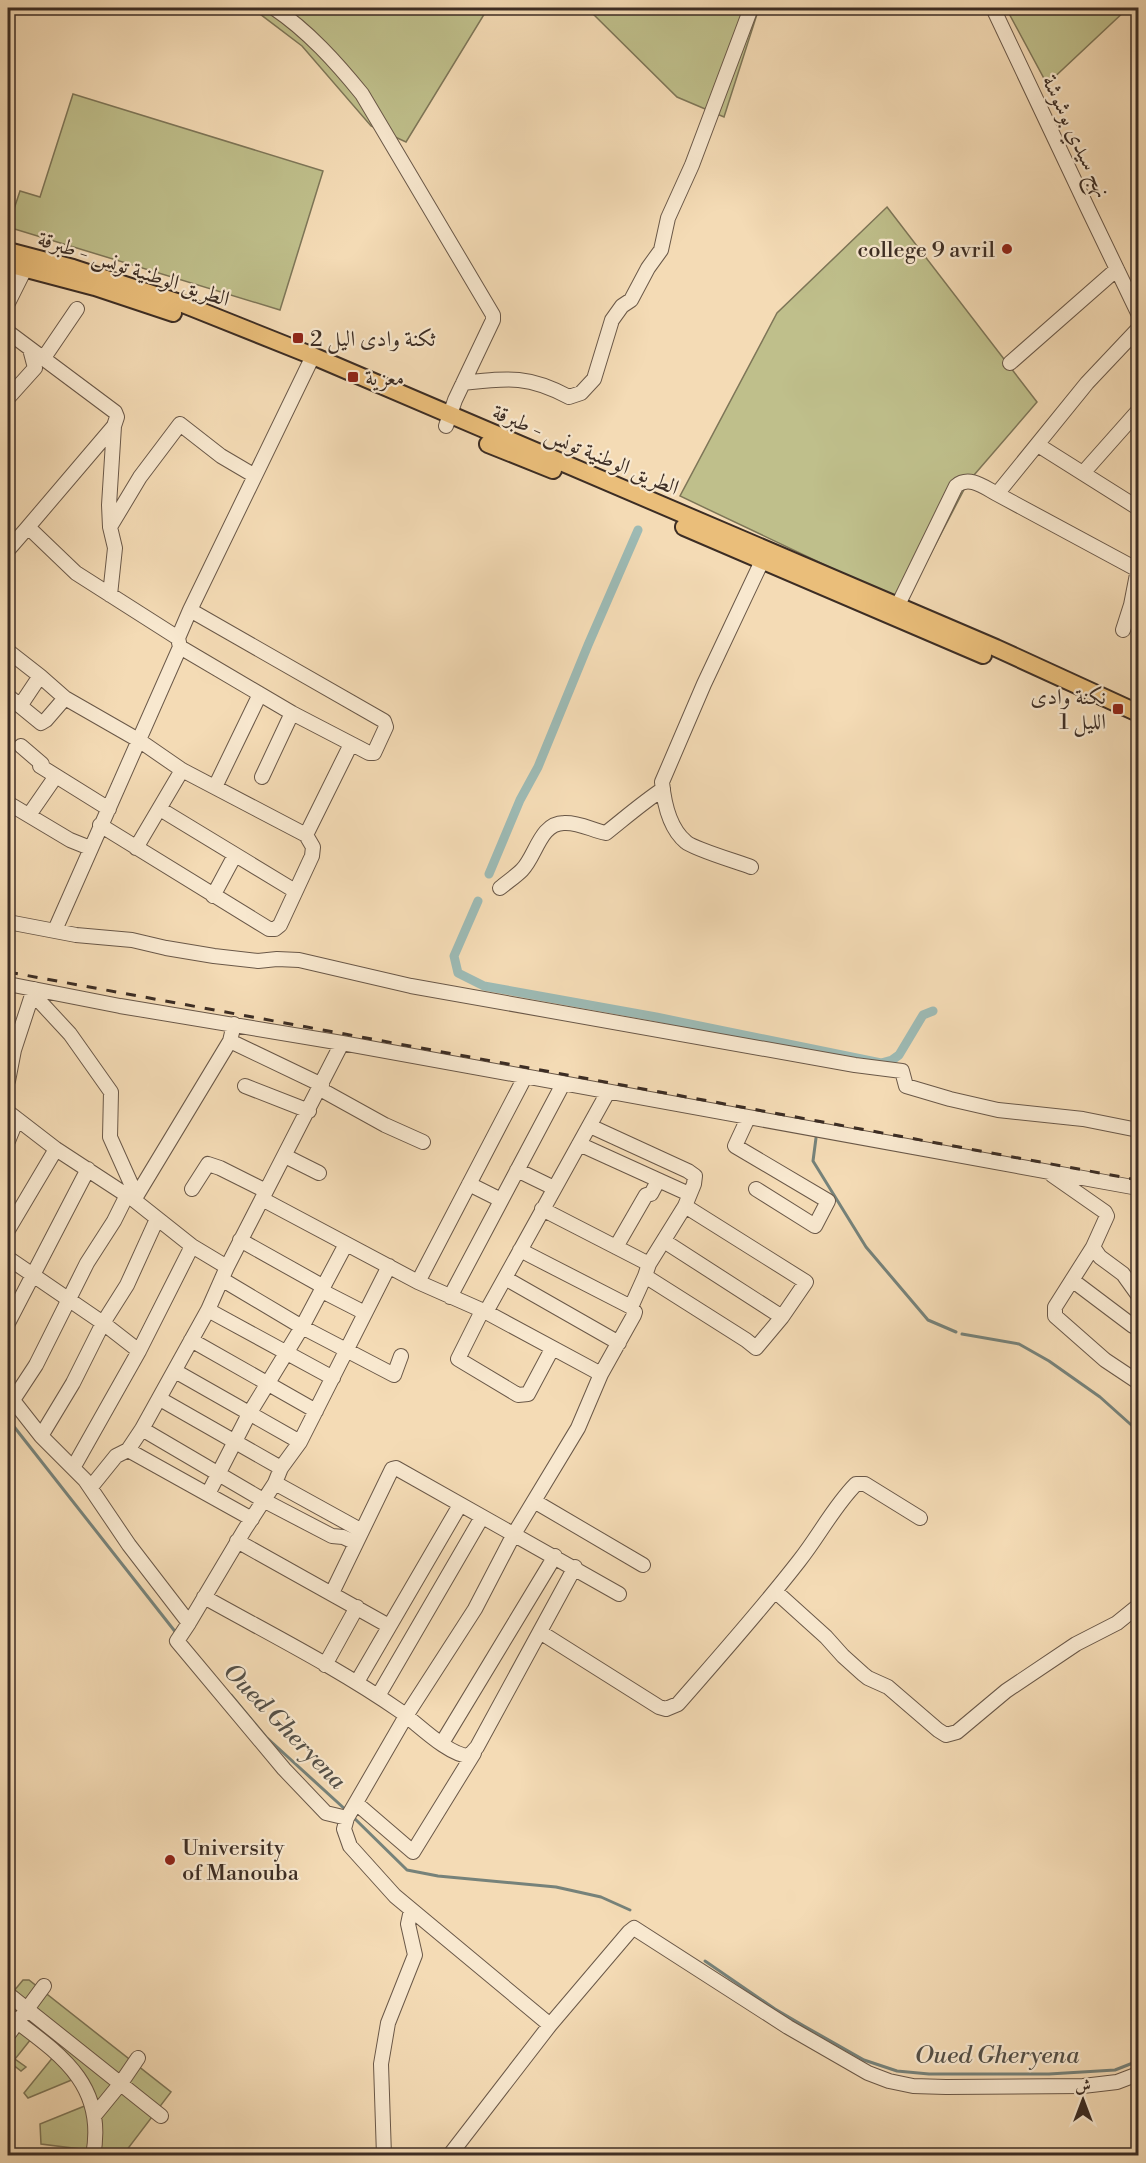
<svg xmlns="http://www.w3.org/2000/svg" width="1146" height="2163" viewBox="0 0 1146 2163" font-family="'Libre Bodoni',Amiri,serif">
<rect width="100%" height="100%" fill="#f4dbb5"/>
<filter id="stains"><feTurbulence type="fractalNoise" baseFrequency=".00333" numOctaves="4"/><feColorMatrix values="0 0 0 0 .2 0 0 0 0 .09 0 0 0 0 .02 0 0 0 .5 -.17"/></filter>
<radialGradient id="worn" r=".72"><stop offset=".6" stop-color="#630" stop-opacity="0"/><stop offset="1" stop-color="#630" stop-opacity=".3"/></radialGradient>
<path fill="#bfbf8b" stroke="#7e7658" stroke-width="1.5" d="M252,8H488L406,142L371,126L302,46Z
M587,8H759L724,117L677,97Z
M1006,8H1128L1047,84Z
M73,94L323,171L280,310L8,227L20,191L40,197Z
M887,207L1037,402L968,482L905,603L680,496L777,313Z
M23,1980H29L171,2092L123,2155H79L80,2149L41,2144L40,2124L87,2105L74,2079L28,2098L24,2093L54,2056L31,2039L15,2059L26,2067L21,2071L8,2061V1998Z"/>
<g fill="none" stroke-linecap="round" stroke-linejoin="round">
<path stroke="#76827a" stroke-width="3" d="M816,1138L813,1161L866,1247L928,1320L956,1332
M962,1334L1019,1344L1049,1361L1100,1397L1138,1431
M8,1419L177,1634
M231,1695L266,1737L347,1811
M352,1816L407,1870L438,1876L556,1887L601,1897L630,1910
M705,1961L775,2009L804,2026L864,2060L897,2071L929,2074H1049L1115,2070L1138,2061"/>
<path stroke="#9dbab4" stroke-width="9" d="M489,874L520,800L538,767L588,645L638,530
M478,901L454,956L458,973L484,986L656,1017L881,1063L892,1060L899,1055L923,1015L933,1011"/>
<g stroke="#6a5848" stroke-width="16">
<path id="minor" d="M274,8C308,31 336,62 362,94L493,315V320L455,400L446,426
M993,8L1088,209L1138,313
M8,303L25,269
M8,332L115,412L117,417L114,426L28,527L76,573L178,638
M43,359L77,309
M1010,363L1117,269
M463,383C508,378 528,375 569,397L581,393L594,379L612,320L622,306L631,300L648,268L661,250L668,218L692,165L751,8
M8,398L35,368L30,349
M1038,445L1138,508
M1083,473L1138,411
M997,494L1087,383L1138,329
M110,527L140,477L180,424L221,456L255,476
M8,550L28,527
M110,595L115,548L110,527L109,505L114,426
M897,607L956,486C969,475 984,487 997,494L1138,570
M1123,630L1131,605L1138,569
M180,647L292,713L369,753H374L386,727L384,721L190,610
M8,651L40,676L20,706
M40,676L65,698
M8,696L41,723L46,720L65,698L140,741L182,770L306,835L313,847L312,856L280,925L275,929H269L100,825
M21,746L42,764L40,766L109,809
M262,777L292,713
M215,787L260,694
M8,803L70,840L90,848
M160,809L295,891
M29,815L56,776
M306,835L351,744
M136,848L182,770
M751,867C738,862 694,849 686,842C669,828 664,803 662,782L704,684L762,561
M500,888C507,882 515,877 522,870C536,856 540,823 564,823C578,822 592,830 606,833C625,818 642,803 663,789
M213,896L235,855
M8,922L76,935L132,940L166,948L214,956L258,961L277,959L299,960L411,986L855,1065L902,1071L906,1086L950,1099L998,1110L1083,1119L1138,1130
M55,930L180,647L178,638L190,610L313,356
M8,984L120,1006L342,1043L1138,1188
M32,993L70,1034L111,1092L110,1137L136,1195
M230,1041L322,1085
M8,1081L14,1050L34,989
M245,1086L309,1111
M320,1089L385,1125L423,1142
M8,1112L56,1149L134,1200L192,1246L227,1267L342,1043
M748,1118L735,1146L828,1201L815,1226L756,1189
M590,1126L688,1171L695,1176L694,1184L685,1206L649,1264L645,1276L746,1340L756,1348L782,1317L806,1282L685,1206
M8,1141L17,1119
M579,1144L689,1194
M285,1156L319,1173
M517,1170L554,1188
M1052,1175L1105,1212L1107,1216L1093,1247L1055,1307V1316L1105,1360L1138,1382
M469,1184L501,1200
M192,1189L208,1164L220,1168L266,1191
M262,1199L418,1282L486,1312L601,1374
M134,1200L230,1041L234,1024
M542,1209L649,1264
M8,1230L56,1149
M240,1240L324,1287
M664,1241L782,1317
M616,1247L646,1195L651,1194L658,1181
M1093,1247L1100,1257L1123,1274L1138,1295
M520,1250L631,1307L635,1312L634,1315L601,1374L578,1428L514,1534L475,1609L406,1716L347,1818L344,1829L350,1846L395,1896L550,2025
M8,1258L103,1323L127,1285L157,1219
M505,1278L619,1343
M223,1280L302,1327L394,1375L401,1356
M1072,1280L1133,1326
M418,1282L525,1077
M322,1291L365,1313
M450,1297L563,1084
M631,1307L645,1276
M208,1310L333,1378
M482,1311L458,1359L518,1395L528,1394L552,1349
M486,1312L608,1092
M8,1323L88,1169
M191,1340L316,1411
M175,1371L300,1442
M8,1394L41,1436L85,1480L129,1545L189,1623L177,1641L284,1769L326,1813L347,1818
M160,1399L281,1468
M13,1400L36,1365L87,1263L114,1221L127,1195
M142,1429L263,1500L332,1536L343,1537L356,1543
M41,1436L73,1383L103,1323L139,1351
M128,1450L252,1519
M73,1468L139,1351L192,1246
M275,1483L362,1531
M91,1487L116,1456L128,1450L142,1429L208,1310L227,1267
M208,1494L249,1414L302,1327L346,1244
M534,1501L643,1565
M237,1541L389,1626
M775,1591L826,1637L843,1656L863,1674L868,1678L888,1687L938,1730L946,1735L957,1732L1006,1691L1076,1644L1117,1623L1138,1606
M332,1593L392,1469L396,1468L619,1594
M204,1597C270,1634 338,1668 400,1711C418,1724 448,1755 469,1756L477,1747L575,1567
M189,1623L245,1529L275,1483L281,1468L300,1442L389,1266
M540,1632L659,1707L666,1709L678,1704C719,1657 761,1610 799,1561C819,1536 834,1506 856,1484H865L920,1518
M325,1665L357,1607
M357,1682L460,1505
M378,1696L482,1517
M442,1743L555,1556
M356,1803L413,1852L474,1753
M8,1994L161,2116
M8,2015C58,2053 107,2083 93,2156
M8,2035L44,1986
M94,2116L121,2083L138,2058
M384,2156L381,2064L388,2023L415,1955L408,1924L411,1910
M449,2156L550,2025L629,1932L634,1928L788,2027L868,2073L889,2081L913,2086L946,2087L1083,2086L1117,2082L1138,2074"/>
</g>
<g stroke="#3c2d24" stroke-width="20">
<path id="major" d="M8,251L73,268L183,304L313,356L996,648L1138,713
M8,264L95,287L173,313
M488,444L553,470
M684,527L983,655"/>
</g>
<use href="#minor" stroke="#f8e8cf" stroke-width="14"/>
<use href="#major" stroke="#eabe7a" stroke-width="16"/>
<path stroke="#3c2d24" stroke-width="3" stroke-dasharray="10 10" stroke-linecap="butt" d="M8,972L1138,1180"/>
</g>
<g fill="#8f2418" stroke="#f8e8cf" stroke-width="2">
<circle cx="1007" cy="249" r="6"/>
<rect x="292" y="332" width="12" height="12" rx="3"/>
<rect x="347" y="371" width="12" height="12" rx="3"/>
<rect x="1112" y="703" width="12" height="12" rx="3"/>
<circle cx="170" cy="1860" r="6"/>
</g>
<g text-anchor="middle" stroke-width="4.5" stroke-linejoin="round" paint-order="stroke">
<g font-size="22" fill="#3c2d24" stroke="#f8e8cf">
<text transform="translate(1077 136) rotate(65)" y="8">نهج سيدي بوشوشة</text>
<text transform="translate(134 268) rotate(18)" y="8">الطريق الوطنية تونس - طبرقة</text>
<text transform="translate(586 449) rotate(23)" y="8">الطريق الوطنية تونس - طبرقة</text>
</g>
<g font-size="22" fill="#3c2d24" stroke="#f8e8cf" text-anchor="start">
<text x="995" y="257" text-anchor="end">college 9 avril</text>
<text x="310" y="346">ثكنة وادى اليل 2</text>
<text x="365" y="385">معزية</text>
<text x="1106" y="704" text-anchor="end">نكنة وادى<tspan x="1106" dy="25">الليل 1</tspan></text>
<text x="182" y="1855">University<tspan x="182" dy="25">of Manouba</tspan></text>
</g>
<g font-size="24" font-style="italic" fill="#545048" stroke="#f8e8cf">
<text transform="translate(285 1726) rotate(46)" y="8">Oued Gheryena</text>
<text x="997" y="2063">Oued Gheryena</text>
</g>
</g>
<rect width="1146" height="2163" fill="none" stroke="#f4dbb5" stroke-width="30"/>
<rect x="9" y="9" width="1128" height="2145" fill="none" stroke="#3c2d24" stroke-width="3"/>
<rect x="15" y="15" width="1116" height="2133" fill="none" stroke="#3c2d24" stroke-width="1.5"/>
<g transform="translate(1083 2100)" stroke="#f8e8cf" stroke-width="4.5" paint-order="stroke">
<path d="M0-4.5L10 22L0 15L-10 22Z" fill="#3c2d24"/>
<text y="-9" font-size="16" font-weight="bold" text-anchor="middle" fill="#3c2d24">ش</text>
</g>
<rect width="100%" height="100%" filter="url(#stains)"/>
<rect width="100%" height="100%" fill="url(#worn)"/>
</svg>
